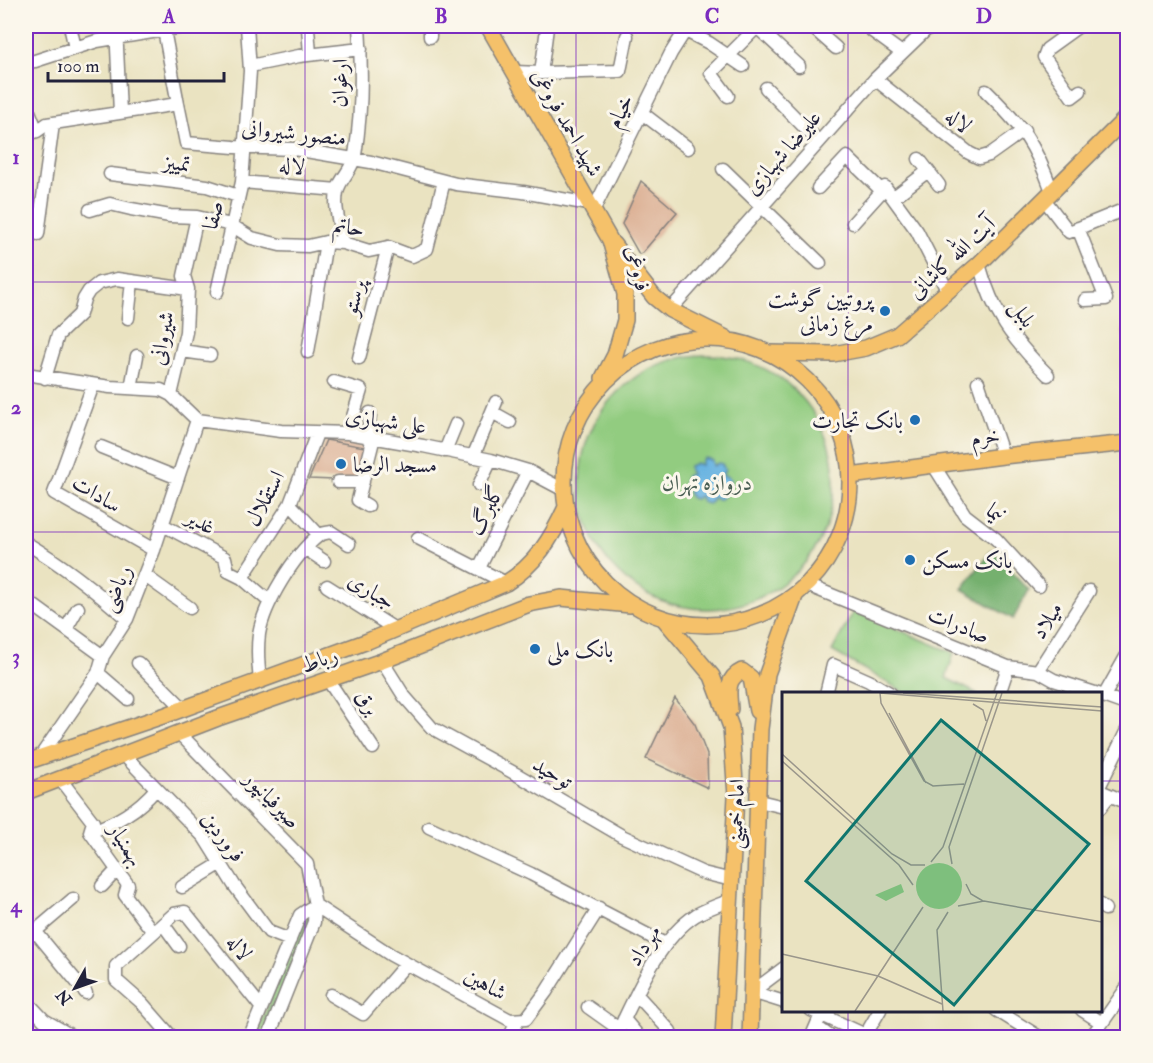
<svg xmlns="http://www.w3.org/2000/svg" width="1153" height="1063" viewBox="0 0 1153 1063" font-family="'IM FELL Double Pica',Amiri,serif">
<rect width="100%" height="100%" fill="#fbf7ec"/>
<filter id="ink" filterUnits="userSpaceOnUse"><feTurbulence type="fractalNoise" baseFrequency=".0167" numOctaves="2"/><feDisplacementMap in="SourceGraphic" scale="12" xChannelSelector="R" yChannelSelector="G"/><feConvolveMatrix kernelMatrix="1 2 1 2 8 2 1 2 1" color-interpolation-filters="sRGB"/></filter>
<filter id="wash" filterUnits="userSpaceOnUse"><feTurbulence type="fractalNoise" baseFrequency=".008" numOctaves="4" result="noise"/><feDisplacementMap in="SourceGraphic" scale="24" xChannelSelector="R" yChannelSelector="G"/><feGaussianBlur stdDeviation="1.35" result="paint"/><feColorMatrix in="noise" values="0 0 0 0 0 0 0 0 0 0 0 0 0 0 0 0 0 1.4 0 .05"/><feComposite in="paint" operator="in"/></filter>
<g filter="url(#wash)">
<rect width="100%" height="100%" fill="#eae3c1"/>
<path fill="#92cc80" stroke="#5a775e" stroke-width="1.5" d="M580 482a127 127 0 1 1 254 0a127 127 0 1 1-254 0Z
M854,611L954,653L946,678L978,694H907L832,651Z
M311,913L310,922L263,1037L255,1038L303,919Z"/>
<path fill="#75b06e" stroke="#4c6954" stroke-width="1.5" d="M992,550L1029,590L1013,619L962,589Z"/>
<path fill="#68b3e1" stroke="#456a8e" stroke-width="1.5" d="M705,458L712,460L713,466L718,463L722,464L725,470L722,475L728,477L730,480L728,487L722,488L725,493L724,496L718,500L713,497L711,502L708,504L702,502L700,496L695,499L691,498L688,492L691,487L686,485L684,482L686,476L691,474L689,470V466L696,463L701,465L702,460Z"/>
<g id="blocks">
<path fill="#ddb297" d="M641,181L677,212L642,253L639,254L622,224Z
M1128,328V346H1127L1121,330Z
M326,440L370,448L361,481L309,479Z
M675,698L695,724L707,755L708,788L646,759Z"/>
</g>
</g>
<g filter="url(#ink)">
<use href="#blocks" fill-opacity="0" stroke="#86827e" stroke-width="1.5"/>
<g fill="none" stroke-linecap="round" stroke-linejoin="round">
<g stroke="#86827e" stroke-width="15">
<path id="minor" d="M70,26L75,48
M116,26L120,113
M676,26L709,43L743,66
M811,26L836,48
M1079,26L1047,49L1044,57L1072,97L1080,91
M757,27L799,66
M308,28L310,54
M164,30L178,104
M872,31L902,53
M430,37V26
M26,62L35,61L97,41L189,26
M250,66L299,56L361,49
M514,72L541,73L620,71L627,36
M541,73L547,28
M875,79L969,153L979,158L989,155L1024,130
M766,88L819,142
M986,91C1022,126 1035,144 1052,191
M728,96L711,73L758,26
M26,104L37,131
M642,113L688,148
M26,135L37,131L47,124L178,104L186,143L234,147L294,149L371,162L456,184L523,192L589,204
M919,159L939,185
M723,169L820,263
M110,174L207,186L238,196
M242,182L338,190
M818,188L847,157L882,191
M882,191L885,187L917,231L948,292
M894,197L928,171
M1044,199L1069,232L1128,208
M90,210L110,204L131,209L170,216L197,217L231,225L252,238L280,245L308,246L326,242L343,243L369,251L388,247L412,256L427,249L444,181
M593,211L671,53L685,31
M853,223L882,191
M1078,228L1106,299L1085,300
M38,234L53,124
M343,243C340,224 331,201 340,184C345,174 353,167 355,155C362,113 362,68 359,26
M979,264C993,314 1012,339 1048,375
M217,292L242,182L250,71L247,26
M670,310L875,79L930,26
M128,318L132,281
M182,351L210,355
M308,352L326,242
M359,358L388,247
M26,374L110,387L161,390L171,395L197,420
M45,378L58,335L80,314L84,299L89,291L99,283L117,279L188,289
M334,382L361,390L348,433
M978,382L1003,456
M93,385L54,493L154,550
M131,388L137,356
M171,395L186,332L188,289L184,276L197,217
M492,412L510,422
M197,420L281,431L348,433L423,446L491,460L528,471L564,490
M101,447L178,478
M445,451L456,424
M473,457L496,402
M934,466L965,515L996,539L1039,586
M338,482H363
M479,485L491,460
M290,504L319,535
M368,506L358,500L372,445L368,438L370,413
M163,525L225,558L228,571L242,578L270,602
M418,538L506,583
M26,543C63,565 95,590 127,619
M306,549L324,561
M479,568L528,471
M144,575L190,608
M242,578L290,504L317,433
M807,585L1008,667L1038,671L1054,680L1098,694
M327,586L395,629
M26,600L103,656
M66,629L78,608
M382,661L404,696L432,728L516,774L622,836L703,873L732,880
M138,663L184,709
M1038,671L1089,591
M98,673L128,699
M260,680C258,664 257,650 259,634C264,604 294,555 318,536C322,533 327,533 331,532L349,544
M328,680L373,748
M826,694L833,665L869,681L891,694
M999,694L1008,667
M1100,695L1128,705
M1104,696L1126,657
M179,733L307,864L315,905L314,922L268,1038
M123,754L204,837L234,885L269,932L290,940
M40,757L98,673L103,656L127,619L154,550L197,420
M60,779L93,822L90,832L128,885L125,895L153,932
M1100,785L1128,728
M1100,791L1128,803
M759,801L784,807
M1100,808L1109,796
M429,827L531,874L665,944
M90,832C117,822 137,811 156,789
M102,886L117,870
M182,887L220,864
M315,905L391,955L510,1020L526,1019L546,992L599,908
M1100,905L1105,909
M163,924L179,946
M35,931L86,993
M26,939L73,899
M752,992L784,968
M752,992L784,1002
M331,995L363,1014L406,964
M637,995L670,1031
M26,1001L44,1020L75,1038
M588,1007L619,1029
M811,1010L872,1038
M996,1010L1041,1038
M1082,1010L1102,1023
M624,1019L640,1038
M817,1027L832,1038
M866,1034L880,1010
M40,1038L52,1025
M168,1038L170,1035L142,1003L116,980V966L174,914L185,912L261,1007
M249,1038L300,915L315,905
M509,1038L518,1020
M615,1038C635,998 658,939 696,915C706,909 719,905 730,900
M811,1038L823,1010
M1090,1038L1102,1023L1128,986"/>
</g>
<g stroke="#86827e" stroke-width="18">
<path id="major" d="M488,26L610,240L625,294V320L615,355L603,378
M613,244L654,297L670,310L726,338
M564 482a143 143 0 1 1 286 0a143 143 0 1 1-286 0Z
M770,353L833,354L866,348L897,335L979,264L1128,116
M850,476L1003,456L1128,443
M664,619L712,676L731,727L736,796L723,1038
M730,709C729,693 725,679 742,671L751,678L757,711
M26,762L166,715L368,641L506,583C535,565 552,538 566,507
M26,792L218,718L382,661L529,604L561,598L630,605
M750,1038L760,729L767,674L795,596"/>
</g>
<use href="#minor" stroke="#fff" stroke-width="12"/>
<use href="#major" stroke="#f5c16b" stroke-width="15"/>
</g>
</g>
<path fill="none" stroke="#7b2cbf" stroke-width="1.5" stroke-opacity="0.55" d="M305,26V1038M576,26V1038M848,26V694M26,282H1128M26,532H1128M26,781H784M1100,781H1128M848,1010V1038"/>
<g fill="#1f6fb2" stroke="#fbf7ec" stroke-width="2">
<circle cx="885" cy="311" r="6"/>
<circle cx="915" cy="420" r="6"/>
<circle cx="341" cy="464" r="6"/>
<circle cx="910" cy="560" r="6"/>
<circle cx="535" cy="649" r="6"/>
</g>
<g text-anchor="middle" stroke-width="6" stroke-linejoin="round" paint-order="stroke">
<g font-size="22" fill="#22223b" stroke="#fbf7ec">
<text transform="translate(339 83) rotate(-89)" y="8">ارغوان</text>
<text transform="translate(619 111) rotate(-64)" y="8">خیام</text>
<text transform="translate(959 120) rotate(37)" y="8">لاله</text>
<text transform="translate(568 122) rotate(60)" y="8">شهید احمد فروغی</text>
<text transform="translate(294 132) rotate(6)" y="8">منصور شیروانی</text>
<text transform="translate(782 152) rotate(-49)" y="8">علیرضا شهبازی</text>
<text transform="translate(177 162) rotate(7)" y="8">تمییز</text>
<text transform="translate(292 165) rotate(5)" y="8">لاله</text>
<text transform="translate(212 215) rotate(-77)" y="8">صفا</text>
<text transform="translate(349 226) rotate(9)" y="8">حاتم</text>
<text transform="translate(951 257) rotate(-43)" y="8">آیت الله کاشانی</text>
<text transform="translate(639 268) rotate(77)" y="8">فروغی</text>
<text transform="translate(353 297) rotate(-75)" y="8">پرستو</text>
<text transform="translate(1024 313) rotate(57)" y="8">بلبل</text>
<text transform="translate(161 338) rotate(-79)" y="8">شیروانی</text>
<text transform="translate(386 420) rotate(8)" y="8">علی شهبازی</text>
<text transform="translate(985 436) rotate(-8)" y="8">خرم</text>
<text transform="translate(97 493) rotate(31)" y="8">سادات</text>
<text transform="translate(264 498) rotate(-62)" y="8">استقلال</text>
<text transform="translate(485 510) rotate(-63)" y="8">گلبرگ</text>
<text transform="translate(996 512) rotate(38)" y="8">نیما</text>
<text transform="translate(201 521) rotate(28)" y="8">غدیر</text>
<text transform="translate(115 588) rotate(-67)" y="8">ریاضی</text>
<text transform="translate(372 590) rotate(32)" y="8">جباری</text>
<text transform="translate(1046 620) rotate(-58)" y="8">میلاد</text>
<text transform="translate(959 624) rotate(22)" y="8">صادرات</text>
<text transform="translate(319 659) rotate(-19)" y="8">رباط</text>
<text transform="translate(368 702) rotate(57)" y="8">برق</text>
<text transform="translate(553 772) rotate(31)" y="8">توحید</text>
<text transform="translate(273 799) rotate(46)" y="8">صیرفیانپور</text>
<text transform="translate(735 814) rotate(-88)" y="8">امام خمینی</text>
<text transform="translate(224 836) rotate(53)" y="8">فروردین</text>
<text transform="translate(127 844) rotate(58)" y="8">بهمنیار</text>
<text transform="translate(643 945) rotate(-57)" y="8">مهرداد</text>
<text transform="translate(240 947) rotate(51)" y="8">لاله</text>
<text transform="translate(486 983) rotate(29)" y="8">شاهین</text>
</g>
<g font-size="22" fill="#22223b" stroke="#fbf7ec" text-anchor="start">
<text x="873" y="306" text-anchor="end">پروتیین گوشت<tspan x="873" dy="25">مرغ زمانی</tspan></text>
<text x="903" y="428" text-anchor="end">بانک تجارت</text>
<text x="353" y="472">مسجد الرضا</text>
<text x="922" y="568">بانک مسکن</text>
<text x="547" y="657">بانک ملی</text>
</g>
<g font-size="22" fill="#495e53" stroke="#fbf7ec">
<text x="707" y="490">دروازه تهران</text>
</g>
</g>
<g transform="translate(782 692)">
<rect width="320" height="320" fill="#eae3c1"/>
<path d="M134 194a23 23 0 1 1 46 0a23 23 0 1 1-46 0ZM119,192L122,200L104,209L93,203Z" fill="#92cc80"/>
<path fill="none" stroke="#9a968b" stroke-width="1.5" d="M98,1L99,11L142,89L151,94L182,92M98,1L320,19M121,1L320,15M191,12L201,18L204,29M107,21L144,91M0,62L110,162L129,173H143M0,69L117,173L131,193M149,170L161,155L215,1M170,172L167,155L220,1M184,192L189,202L201,209M176,214L202,209L320,230M0,262L96,284M96,284L160,312M73,319L141,215M161,319L155,238L166,220"/>
<path fill="#0f766e" fill-opacity="0.15" stroke="#0f766e" stroke-width="3" d="M159,28L307,152L172,313L24,189Z"/>
<rect width="320" height="320" fill="none" stroke="#22223b" stroke-width="3"/>
</g>
<rect width="1153" height="1063" fill="none" stroke="#fbf7ec" stroke-width="66"/>
<g transform="translate(75 988) rotate(230)" stroke="#fbf7ec" stroke-width="4.5" paint-order="stroke">
<path d="M0-4.5L10 22L0 15L-10 22Z" fill="#22223b"/>
<text y="-9" font-size="16" font-weight="bold" text-anchor="middle" fill="#22223b">N</text>
</g>
<path d="M48 72v9h176v-9" fill="none" stroke="#22223b" stroke-width="3"/>
<text x="57" y="72" font-size="18" fill="#22223b" stroke="#fbf7ec" stroke-width="4.5" paint-order="stroke">100 m</text>
<rect x="33" y="33" width="1087" height="997" fill="none" stroke="#7b2cbf" stroke-width="2"/>
<g font-size="20" text-anchor="middle" font-weight="bold" fill="#7b2cbf">
<text x="169" y="23">A</text>
<text x="441" y="23">B</text>
<text x="712" y="23">C</text>
<text x="984" y="23">D</text>
<text x="16" y="164">1</text>
<text x="16" y="414">2</text>
<text x="16" y="663">3</text>
<text x="16" y="912">4</text>
</g>
</svg>
